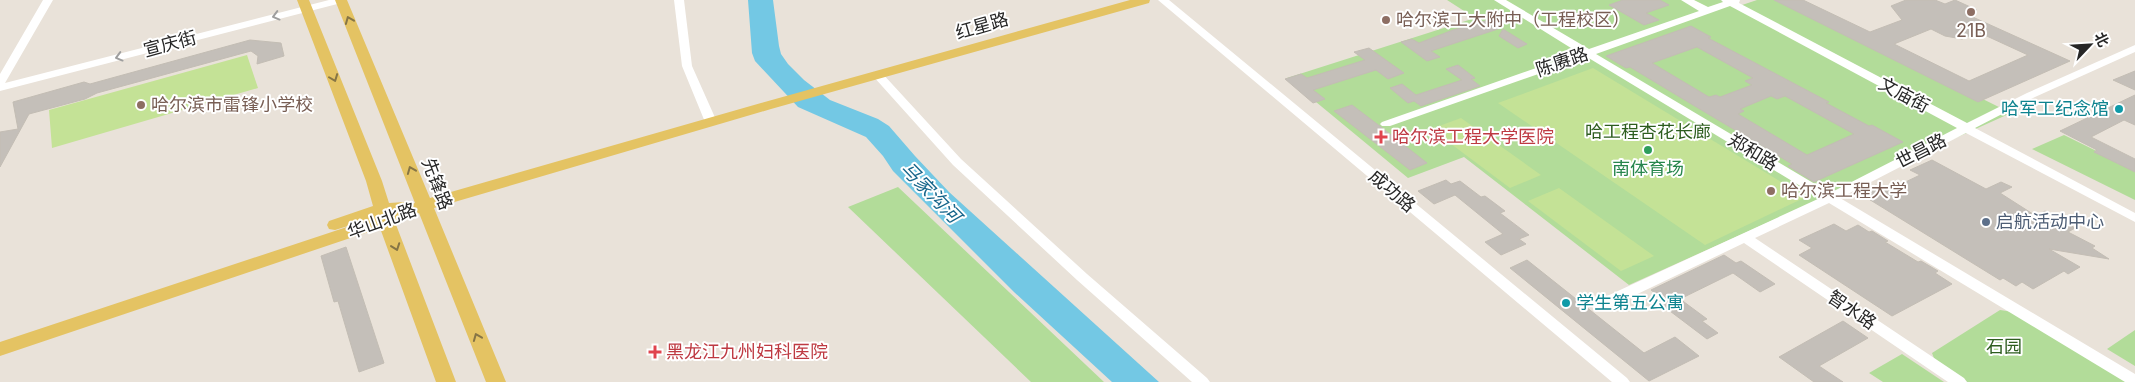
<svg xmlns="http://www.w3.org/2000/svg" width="2135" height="382" viewBox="0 0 2135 382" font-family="Inter,'Noto Sans SC',sans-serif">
<rect width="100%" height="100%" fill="#e9e2d9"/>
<path fill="#b2dc99" d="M1447,0H1722L1736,7L1757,0H1783L2011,113L1629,285L1464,157L1408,178L1287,78L1475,18Z
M2064,135L2135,170V200L2032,149Z
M898,187L1104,382H1031L848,207Z
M2000,310L2013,312L2129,382H1967L1935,361L1932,353Z
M2135,330V366L2107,349Z
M1902,354L1944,382H1883L1869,373Z"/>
<path fill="#c4e296" d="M247,55L258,88L52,148L49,110Z
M1593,68L1806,197L1705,245L1498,103Z
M1461,118L1541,175L1510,188L1431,129Z
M1559,188L1654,256L1621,271L1528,201Z"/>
<path fill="#73c8e4" d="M748,0H773L779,46L781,54L788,64L804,80L830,100L878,119L889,126L915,156L949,192L1159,382H1112L1014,292L893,171L883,156L866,137L798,107L755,61L752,53Z"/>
<path fill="#c4bfb9" stroke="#c3bdb4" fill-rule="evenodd" d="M1623,0H1660L1669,5L1646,13L1659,20L1644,25L1609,5Z
M1774,0H1803L1870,32L1902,20L1891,6L1906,0H1935L1945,4L1955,0L1977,10L1966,14L2070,61L1978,102ZM1931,29L1945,36L1962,39L1978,32L2028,55L1969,81L1894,44Z
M1489,20L1501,28L1431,51L1440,57L1427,61L1401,42L1412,39L1419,43L1453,30Z
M1691,26L1711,37L1708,38L1829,102L1826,103L1869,126L1872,125L1903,142L1814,182L1788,166L1792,164L1693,105L1630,67L1626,68L1606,56ZM1697,47L1753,78L1745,81L1752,85L1720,97L1716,95L1709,97L1652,63ZM1771,96L1777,99L1785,96L1854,134L1807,155L1738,114L1744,111L1740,109Z
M1503,29L1527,44L1518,48L1499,36Z
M250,40L281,43L284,56L257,64L258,56L251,51L97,93L85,99L29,114L0,167V132L18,129L13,102L84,82L90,84Z
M1369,48L1404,73L1388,79L1376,70L1313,90L1325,99L1313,103L1285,79L1301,74L1307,78L1365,60L1354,52Z
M1458,65L1475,78L1471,79L1480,86L1421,106L1414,101L1408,103L1390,88L1402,84L1416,95L1462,80L1446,69Z
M2135,71V90L2113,80Z
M2135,95V125L2124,120L2091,137L2135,159V172L2094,152L2097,150L2060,131Z
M1352,105L1381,127L1427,163L1410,170L1334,111Z
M1932,160L1986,189L2001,182L2012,187L2000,193L2036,216L2045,211L2075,228L2068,232L2095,246L2092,248L2109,259L2049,249L2080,267L2068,274L2064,271L2033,289L2022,282L2016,286L2003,278L2000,280L1859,193L1876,185L1887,191L1920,175L1910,170Z
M1446,180L1451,184L1460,181L1481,197L1485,196L1505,211L1500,213L1529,235L1519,239L1526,244L1501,255L1485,242L1503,234L1455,195L1434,204L1418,191Z
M1834,224L1846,231L1858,225L1869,232L1872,231L1888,241L1885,242L1918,262L1921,261L1938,271L1935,273L1952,284L1892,316L1799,255L1812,248L1799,240Z
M346,247L384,363L359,372L338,301L334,302L321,256Z
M1724,255L1736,263L1741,261L1775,284L1760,292L1733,273L1680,299L1707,319L1702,321L1718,333L1707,339L1658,302L1663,299L1651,290Z
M1527,260L1644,353L1675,337L1699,356L1649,381L1510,268Z
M1843,321L1868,338L1819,366L1843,382H1814L1779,357Z"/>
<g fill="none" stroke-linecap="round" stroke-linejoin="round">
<path fill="#fff" fill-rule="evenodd" d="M43,0H53L5,83L329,0H346L345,2L0,91V74Z
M674,0H684L692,66L717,122L715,124H707L705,122L682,66Z
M1158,0H1169L1627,378L1630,382H1612Z
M1494,0H1506L1589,49L1699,11L1681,0H1694L1708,7L1723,2L1721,0H1740L1739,3L1967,123L2027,93L2135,45V52L2035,97L1975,128L2135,213V222L1966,133L1840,198L2135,374V382H2125L1829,203L1755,238L1964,378L1967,382H1948L1744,243L1604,310H1594L1592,306L1594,302L1820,198L1587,57L1390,126H1382L1380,124L1382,122L1579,53ZM1730,6L1957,128L1830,193L1596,54Z
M877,71L881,72L961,159L1087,274L1207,378L1210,382H1192L1077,280L953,165L873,76L872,74Z"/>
<path fill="#e4c363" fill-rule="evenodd" d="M297,0H309L382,181L389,203L405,202L411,204L415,203L335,0H347L430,198L761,103L1130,0H1150L1149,3L771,109L434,208L506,382H486L419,213L395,222L456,382H436L380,228L0,356V342L377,217L335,230L329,229L327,225L329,221L373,206L366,181Z"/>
</g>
<defs><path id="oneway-chevron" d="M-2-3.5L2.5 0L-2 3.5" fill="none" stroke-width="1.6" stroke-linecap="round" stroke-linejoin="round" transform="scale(1.25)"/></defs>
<g stroke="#9e9e9e">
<use href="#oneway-chevron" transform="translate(276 16) rotate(165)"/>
<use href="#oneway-chevron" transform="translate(119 57) rotate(165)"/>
</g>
<g stroke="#867545">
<use href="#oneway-chevron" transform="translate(349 20) rotate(-112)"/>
<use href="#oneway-chevron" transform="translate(334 78) rotate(69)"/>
<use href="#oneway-chevron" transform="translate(411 170) rotate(-112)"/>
<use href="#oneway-chevron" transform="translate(396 247) rotate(70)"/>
<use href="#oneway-chevron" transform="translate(477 337) rotate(-112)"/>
</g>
<g fill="#8d6e63" stroke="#fff" stroke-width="2">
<circle cx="1971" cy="12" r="5"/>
<circle cx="1386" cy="20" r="5"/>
<circle cx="141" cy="105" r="5"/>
<circle cx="1771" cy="191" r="5"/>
</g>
<g fill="#0f9aa8" stroke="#fff" stroke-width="2">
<circle cx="2119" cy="109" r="5"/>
<circle cx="1566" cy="303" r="5"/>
</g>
<g fill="#e0444e" stroke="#fff" stroke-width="2">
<path d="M1378.5 129.5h5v5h5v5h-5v5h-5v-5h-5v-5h5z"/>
<path d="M652.5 344.5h5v5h5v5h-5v5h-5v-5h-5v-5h5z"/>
</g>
<circle fill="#2e9e5b" stroke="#fff" stroke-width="2" cx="1648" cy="150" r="5"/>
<circle fill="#5c6f8a" stroke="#fff" stroke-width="2" cx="1986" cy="222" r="5"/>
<g text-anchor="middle" stroke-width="4" stroke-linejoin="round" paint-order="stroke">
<g font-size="18" fill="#785e54" stroke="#fff" text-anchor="start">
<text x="1396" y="26">哈尔滨工大附中（工程校区）</text>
<text x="1971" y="37" text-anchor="middle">21B</text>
<text x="151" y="111">哈尔滨市雷锋小学校</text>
<text x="1781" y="197">哈尔滨工程大学</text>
</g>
<g font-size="18" fill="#272727" stroke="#fff">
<text transform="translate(982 26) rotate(-16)" y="6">红星路</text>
<text transform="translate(170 44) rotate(-15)" y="6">宣庆街</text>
<text transform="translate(1562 62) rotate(-19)" y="6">陈赓路</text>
<text transform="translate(1904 95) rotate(28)" y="6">文庙街</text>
<text transform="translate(1921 151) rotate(-27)" y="6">世昌路</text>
<text transform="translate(1753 152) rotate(31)" y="6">郑和路</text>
<text transform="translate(437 184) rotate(69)" y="6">先锋路</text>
<text transform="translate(1392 191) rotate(40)" y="6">成功路</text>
<text transform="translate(382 221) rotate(-20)" y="6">华山北路</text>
<text transform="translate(1852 310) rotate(34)" y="6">智水路</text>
</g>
<g font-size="18" fill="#0d838f" stroke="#fff" text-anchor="end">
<text x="2109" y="115">哈军工纪念馆</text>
<text x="1576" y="309" text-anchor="start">学生第五公寓</text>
</g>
<g font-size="18" fill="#2d5d1e" stroke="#fff">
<text x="1648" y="138">哈工程杏花长廊</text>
<text x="2004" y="353">石园</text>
</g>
<g font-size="18" fill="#be3a42" stroke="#fff" text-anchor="start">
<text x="1392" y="143">哈尔滨工程大学医院</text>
<text x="666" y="358">黑龙江九州妇科医院</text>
</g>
<g font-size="18" fill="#27864d" stroke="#fff">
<text x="1648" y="175">南体育场</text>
</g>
<g font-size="18" fill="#4e5e75" stroke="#fff" text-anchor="start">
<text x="1996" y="228">启航活动中心</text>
</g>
<g font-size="19" font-style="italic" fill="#17668b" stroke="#fff">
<text transform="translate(931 192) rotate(46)" y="7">马家沟河</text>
</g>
</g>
<g transform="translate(2090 45) rotate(65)" stroke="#ffffff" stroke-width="4" paint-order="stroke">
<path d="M0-4L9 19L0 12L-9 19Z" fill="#272727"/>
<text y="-8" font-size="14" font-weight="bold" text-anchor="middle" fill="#272727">北</text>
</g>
</svg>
